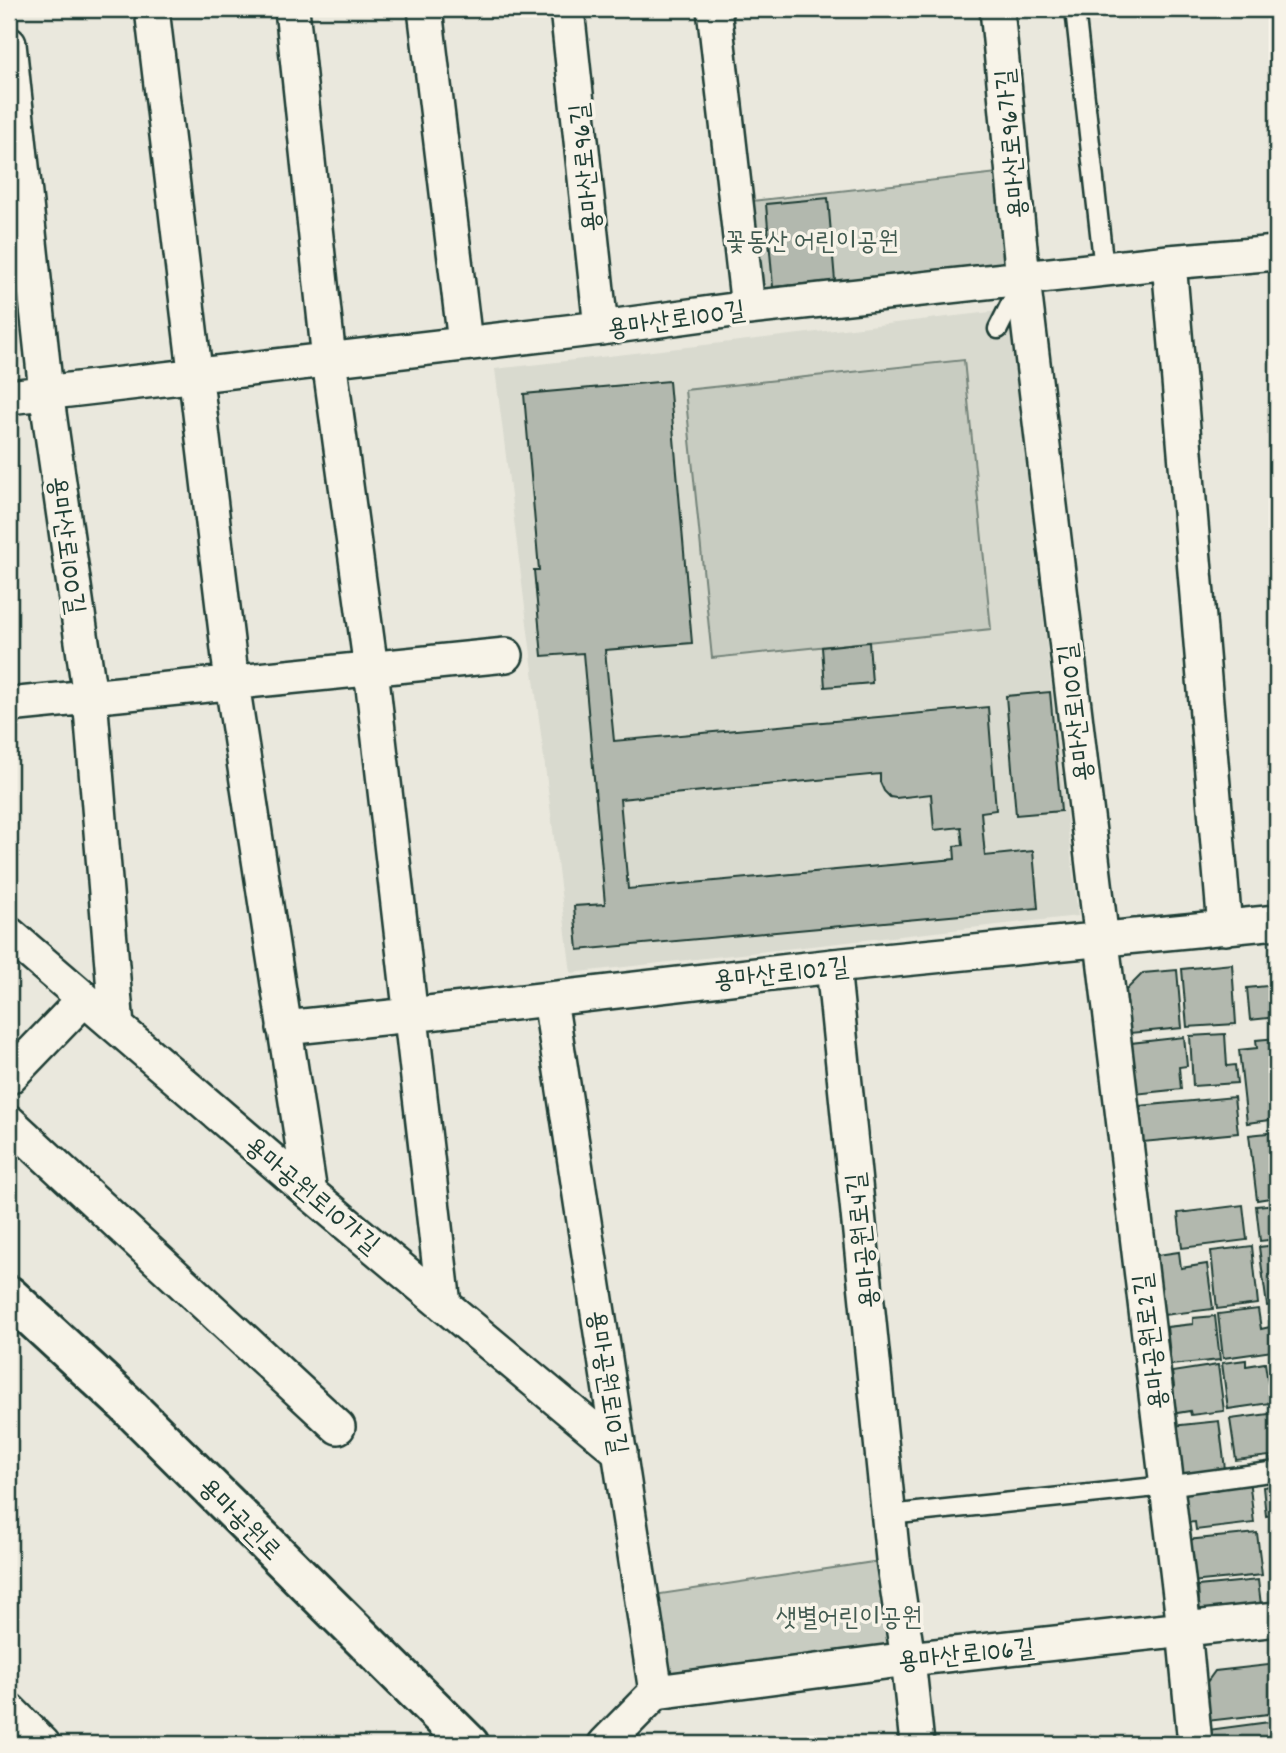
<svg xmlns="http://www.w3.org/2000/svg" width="1286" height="1753" viewBox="0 0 1286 1753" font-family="Dekko,'Poor Story',sans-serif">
<rect width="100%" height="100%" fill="#eae8dd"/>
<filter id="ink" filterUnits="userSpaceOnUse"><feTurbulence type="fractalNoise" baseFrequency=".0143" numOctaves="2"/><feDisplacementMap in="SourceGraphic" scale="14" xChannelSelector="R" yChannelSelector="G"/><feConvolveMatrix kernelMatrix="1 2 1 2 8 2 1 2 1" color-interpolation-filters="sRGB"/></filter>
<g filter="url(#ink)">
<path fill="#d9dacf" d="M1008,310L1078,916L571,973L495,369Z"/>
<path fill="#c8ccc1" stroke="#74847a" stroke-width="2" d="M997,173L1007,262L753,292L743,202Z
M964,360L991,629L712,658L685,390Z
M893,1559L904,1658L660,1690L647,1596Z"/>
<path fill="#b2b8ae" stroke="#1f3d34" stroke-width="2" fill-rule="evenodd" d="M828,198L835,281L773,287L766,204Z
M669,381L692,643L605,650L614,741L988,707L996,810L981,812L985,856L1033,851L1038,908L578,950L574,906L605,904L583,653L542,656L534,570H539L524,394ZM880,774V782L884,791L890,797L896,798L931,794L934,830L961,827L963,845L954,846L955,859L628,889L620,799Z
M869,642L872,683L825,687L822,647Z
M1050,692L1061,811L1016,815L1006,696Z
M1232,964L1236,1024L1187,1027L1182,969Z
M1177,970L1182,1028L1130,1033L1126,990L1143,973Z
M1277,985V1017L1250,1020L1247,988Z
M1225,1034L1227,1066L1235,1065L1237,1083L1193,1086L1190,1036Z
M1184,1037L1187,1066L1179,1067L1181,1089L1135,1094L1131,1043Z
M1277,1038V1119L1247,1123L1239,1050L1257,1048L1256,1040Z
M1234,1097L1238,1133L1143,1142L1140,1106Z
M1277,1132V1197L1257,1200L1249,1135Z
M1277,1204V1239L1260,1241L1256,1206Z
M1243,1205L1247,1240L1182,1248L1178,1213Z
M1277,1245V1305L1267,1306L1259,1247Z
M1252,1246L1258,1304L1217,1309L1211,1251Z
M1179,1252L1181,1268L1207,1264L1213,1309L1164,1315L1157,1255Z
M1258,1309L1261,1329L1270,1327L1273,1351L1223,1358L1218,1314Z
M1215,1316L1220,1360L1171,1365L1167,1327L1193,1324V1318Z
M1246,1360V1366L1265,1363L1268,1383L1277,1382V1402L1228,1409L1222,1363Z
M1218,1365L1224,1411L1191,1415L1190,1411L1171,1414L1168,1387L1174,1386L1172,1372Z
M1277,1413V1464L1270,1465L1269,1456L1236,1460L1230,1419Z
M1219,1421L1225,1469L1178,1475L1172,1426Z
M1277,1476V1522H1273L1272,1515L1266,1516L1263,1487L1270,1486L1269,1477Z
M1249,1478L1254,1523L1196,1530L1195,1522L1185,1523L1182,1493L1220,1489L1219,1481Z
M1257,1533L1262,1575L1191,1582L1187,1540Z
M1258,1580L1262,1613L1200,1619L1198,1586Z
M1277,1664V1713L1207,1721L1202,1689L1215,1671Z
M1277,1721V1744H1210L1208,1730Z"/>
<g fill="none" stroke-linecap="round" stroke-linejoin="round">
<g stroke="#1f3d34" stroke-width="23">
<path id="lane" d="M1075,9L1104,269
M998,329L1020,285
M889,1515L1166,1486L1277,1471"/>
</g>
<g stroke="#1f3d34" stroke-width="38">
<path id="street" d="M152,9L232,683L310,1193
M292,9L329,360L371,669L444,1305
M425,9L465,343
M567,9L601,328
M714,9L748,308
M997,9L1023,279L1184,1629L1195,1744
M9,44L46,392L90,697L117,1027
M1169,262L1225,928
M9,397L601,328L748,308L1169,262L1277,253
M9,705L506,655
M9,934L310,1193L620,1452
M833,966L893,1559L908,1659L917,1744
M550,999L656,1692L605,1744
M284,1028L411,1015L833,966L1277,922
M9,1077L84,999
M9,1122L338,1427
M656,1692L908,1659L1277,1619
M9,1710L43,1744"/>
</g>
<g stroke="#1f3d34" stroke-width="44">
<path id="secondary" d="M9,1296L125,1403L469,1744"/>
</g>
<use href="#lane" stroke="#f7f3e8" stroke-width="18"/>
<use href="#street" stroke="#f7f3e8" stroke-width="33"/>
<use href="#secondary" stroke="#f7f3e8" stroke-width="38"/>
</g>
</g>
<g text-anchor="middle" stroke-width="7" stroke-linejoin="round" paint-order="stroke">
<g font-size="26" fill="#1f3d34" stroke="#f7f3e8">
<text transform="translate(1010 144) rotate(-95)" y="9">용마산로96가길</text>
<text transform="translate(584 168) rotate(-96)" y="9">용마산로96길</text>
<text transform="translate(676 318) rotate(-8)" y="9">용마산로100길</text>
<text transform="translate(68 545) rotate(82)" y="9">용마산로100길</text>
<text transform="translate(1074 713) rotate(-97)" y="9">용마산로100길</text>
<text transform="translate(781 972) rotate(-6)" y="9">용마산로102길</text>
<text transform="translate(313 1194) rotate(40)" y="9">용마공원로10가길</text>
<text transform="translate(861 1241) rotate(-96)" y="9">용마공원로4길</text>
<text transform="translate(1149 1342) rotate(-97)" y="9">용마공원로2길</text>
<text transform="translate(609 1382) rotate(81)" y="9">용마공원로10길</text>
<text transform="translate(241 1518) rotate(45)" y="9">용마공원로</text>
<text transform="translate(966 1653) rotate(-6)" y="9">용마산로106길</text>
</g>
<g font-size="26" fill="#415a50" stroke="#f7f3e8">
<text x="812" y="249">꽃동산 어린이공원</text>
<text x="849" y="1625">샛별어린이공원</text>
</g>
</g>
<rect width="1286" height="1753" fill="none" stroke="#f7f3e8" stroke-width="35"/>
<rect x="18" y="18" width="1251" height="1718" fill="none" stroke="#1f3d34" stroke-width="2.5" filter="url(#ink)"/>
</svg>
